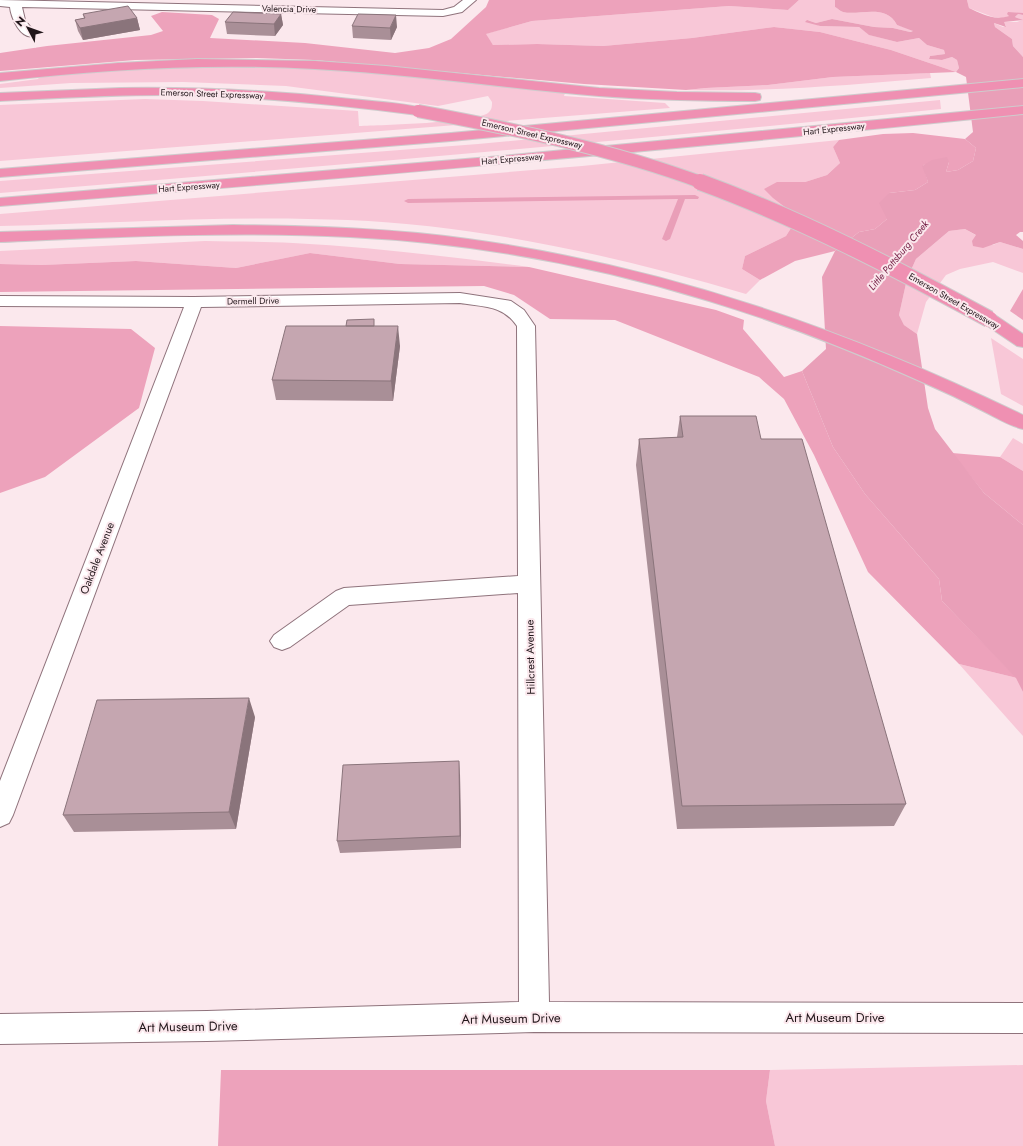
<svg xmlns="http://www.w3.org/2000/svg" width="1023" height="1146" viewBox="0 0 1023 1146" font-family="Jost,sans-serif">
<rect width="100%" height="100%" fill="#fbe8ed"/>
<path fill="#f8c7d7" d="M799,0H835V7C837,8 840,11 843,12C859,16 886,3 897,25L913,30L910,32L893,28L874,27L832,19L816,23L807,20L820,26L859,27L870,35L897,42L919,38L927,45L944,50L945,54L930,56L929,59L942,60L952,57L957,60L959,68L956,72L891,50L820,32L774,27L692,38L603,46L537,44L493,45L485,34L532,21L729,6L788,10Z
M967,0H1023V13L1002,18L993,17L969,8Z
M1018,14L1023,15V57L1013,46L1012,39L995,27L994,23L1003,27L1006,26L1003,22H1017L1022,20L1015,17Z
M228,66L342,70L565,93L564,96L665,103L670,108L0,161V105L145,99L203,101L358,111L359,126C382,125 473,123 488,113C492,110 492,106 492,102L488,96L438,106L286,86L183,82L71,83L0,88V84L38,79L40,76L127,70Z
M930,73L931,78C850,85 768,92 686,90L706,88L768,85L833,77Z
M940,100L941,109C628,141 314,167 0,193V181L478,144Z
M839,140L833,147L840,163L827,175L805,182H777L798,217L786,236L745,256L742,269L760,280L746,294C617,256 484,226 348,220C232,215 116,223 0,226V214L582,166Z
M965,229L993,245L1000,242L1023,249V273L993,262L960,269L946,275L926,302L917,334L904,325L899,315L907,279L916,259L949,231Z
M205,241C234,242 264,241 293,243C372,247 451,257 529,267L400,264L310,253L236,268L136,261L42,265L0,264V251Z
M991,338L1023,359V406L1001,394Z
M1013,438L1023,444V471L1000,457Z
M959,664L1017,678L1023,692V736Z
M1023,1065V1146H775L766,1101L770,1070Z"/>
<path fill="#eda2bb" d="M489,0H799L788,10L729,6L532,21L486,34L493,45L537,44L603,46L692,38L774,27L820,32L891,50L956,72L833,77L768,85L706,88L686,90L584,84L314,60L257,58L135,60L0,71V53L47,46L151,35L163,31L151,16L162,12L212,15L219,19L210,38L305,43L395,53L429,48L451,39L486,7Z
M913,133L965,139L976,148L973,161L958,170L946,172L949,162L923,165L928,182L915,190L889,193L887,219L875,229L859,232L835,251L795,261L760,280L742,269L745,256L786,236L798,217L773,198L764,189L777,182H805L827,175L840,163L833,147L839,140L883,134Z
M310,253L400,264L529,267L716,310L744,320L743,329L784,377L802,371L833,447L865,494L939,579L942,601L1017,678L959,664L868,572L814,455L784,399L759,377L615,320L550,319L514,295L484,286L0,292V264L42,265L136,261L236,268Z
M1023,289V320L1010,311Z
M0,326L131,329L155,348L139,408L45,477L0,493Z
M952,453L1000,457L1023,471V525L984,493Z
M221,1070H770L766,1101L775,1146H218Z"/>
<path fill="#e99fb8" d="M835,0H967L969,8C982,14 994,21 1009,16L1007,14L1008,12L1023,13V15L1018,14L1015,17L1023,20L1004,22L1006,27L994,23L995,27L1012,39L1013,46L1023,57V232H1020L1016,235L1023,241V249L1000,242L983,248L973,246L972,241L976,235L965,229L949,231L916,259L907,279L899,315L904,325L917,334L928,408L935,429L984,493L1023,525V692L1016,678L942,601L939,579L865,494L833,447L802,371L826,349L822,277L835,251L859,232L875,229L887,219L879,203L889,193L915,190L928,182L922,166L932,160L947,157L949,162L946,172L958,170L973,161L976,148L965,139L973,132L966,77L956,72L959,68L957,60L952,57L942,60L929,59L930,56L945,54L944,50L927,45L919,38L897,42L869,35L859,27L820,26L805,22L807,20L816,23L832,19L874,27L893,28L910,32L913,31L897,25C886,3 859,16 843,12C840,11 837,8 835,7Z"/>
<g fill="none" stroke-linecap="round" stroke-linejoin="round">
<path fill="#e99fb8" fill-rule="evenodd" d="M695,195L699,197L698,199H685L670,239L666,241L662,239L678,199L408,203L404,201L408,199Z"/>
<g stroke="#8f737c" stroke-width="2">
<path id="minor" d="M0,0L443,10L454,7L463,0H476L462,12L443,16L22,7L25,20L36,34L34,36C21,40 11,18 10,7L0,6Z
M460,293L511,301L524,310L535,326L549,1002L1023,1003V1033L534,1032L207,1041L0,1044V1014L207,1011L519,1002L518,593L349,605L290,647L282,650L274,647L270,641L274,635L336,591L344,588L518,576L517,326C503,305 483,307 460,303L201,307L13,815L9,823L0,827V781L184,307L0,306V296L194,297Z"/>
</g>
<g stroke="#cecccd" stroke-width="2">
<path id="highway" d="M197,59L315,61L386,66L599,88L677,92L755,93L760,94L761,97L760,100L755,101C703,101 651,100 599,96C504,88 410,74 315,69C210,63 105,69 0,81V73L118,63Z
M1023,79V87L451,141L0,177V169L451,133Z
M120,88C194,87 268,90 341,98C368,101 397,102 423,108L425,111L423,114L418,115C335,104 251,96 167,95C111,95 56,98 0,101V93Z
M1023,106V114C682,149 341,179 0,206V198L512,155Z
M233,225C312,226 390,228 468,239C664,266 846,329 1023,415V429C1010,426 997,418 985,412C964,401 943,391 922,382C853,351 782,323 709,301C593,265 471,243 350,237C233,231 116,237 0,242V232Z
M989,314L995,315L1023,334V347L1017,346L983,323L980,319L983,315Z"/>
</g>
<use href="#minor" fill="#fff" fill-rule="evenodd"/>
<use href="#highway" fill="#ef90b2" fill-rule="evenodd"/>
<g stroke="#cecccd" stroke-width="14" stroke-linecap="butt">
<path id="highway-bridge-far1" d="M418,111C514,129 611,149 703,183"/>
</g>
<g stroke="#cecccd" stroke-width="18" stroke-linecap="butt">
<path id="highway-bridge" d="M700,182C801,219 895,268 989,319"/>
</g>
<use href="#highway-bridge-far1" stroke="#ef90b2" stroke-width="12"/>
<use href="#highway-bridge" stroke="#ef90b2" stroke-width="16"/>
</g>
<path fill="#a98f97" d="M83,14L137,18L140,30L83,40L78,31L75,20L84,18Z
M281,14L283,25L275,36L227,34L225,22Z
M352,26L397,27L391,40L353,38Z
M346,326H375L400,346L393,401L276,400L272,380Z
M680,416L761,439L906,804L894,826L677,829L636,465L639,439L677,437Z
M255,717L236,829L74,832L63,815Z
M460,774L461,848L340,853L337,841Z"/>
<path fill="#8a747b" d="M281,14L283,25L275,36L274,24Z
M396,15L397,27L391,40L390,28Z
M137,18L140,30L83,40L80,28Z
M398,326L400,346L393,401L391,381Z
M249,698L255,717L236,829L229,812Z
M459,761L460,774L461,848L460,836Z"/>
<path fill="#c5a6b0" stroke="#8a747b" d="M128,6L137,18L80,28L75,20L85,18L83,14Z
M233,12L281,14L274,24L225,22Z
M358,14L396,15L390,28L352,26Z
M374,319V326H346L347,320Z
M286,326H398L391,381L272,380Z
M680,416H756L761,439H802L906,804L682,806L639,439L683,437Z
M249,698L229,812L63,815L97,700Z
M459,761L460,836L337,841L343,765Z"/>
<g text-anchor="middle" stroke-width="4" stroke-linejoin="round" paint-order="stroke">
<g font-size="9" fill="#21161a" stroke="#fbe8ed">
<text transform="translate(289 9) rotate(1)" y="3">Valencia Drive</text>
<text transform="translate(212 94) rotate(2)" y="3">Emerson Street Expressway</text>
<text transform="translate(834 129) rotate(-6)" y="3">Hart Expressway</text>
<text transform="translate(532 134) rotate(13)" y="3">Emerson Street Expressway</text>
<text transform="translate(512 159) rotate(-5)" y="3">Hart Expressway</text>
<text transform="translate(189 187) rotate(-4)" y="3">Hart Expressway</text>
<text transform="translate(253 301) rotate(-1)" y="3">Dermell Drive</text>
<text transform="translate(954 301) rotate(30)" y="3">Emerson Street Expressway</text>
</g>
<g font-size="10" font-style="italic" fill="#731e44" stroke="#fbe8ed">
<text transform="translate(898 255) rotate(-50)" y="4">Little Pottsburg Creek</text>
</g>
<g font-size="11" fill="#21161a" stroke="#fbe8ed">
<text transform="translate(97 558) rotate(-69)" y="4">Oakdale Avenue</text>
<text transform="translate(530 657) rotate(-91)" y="4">Hillcrest Avenue</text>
</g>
<g font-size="13" fill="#21161a" stroke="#fbe8ed">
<text x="835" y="1022">Art Museum Drive</text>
<text transform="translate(511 1018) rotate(-1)" y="5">Art Museum Drive</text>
<text transform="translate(188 1026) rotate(-1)" y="5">Art Museum Drive</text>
</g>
</g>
<g transform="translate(28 28) rotate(311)" stroke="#fbe8ed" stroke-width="3" paint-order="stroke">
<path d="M0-3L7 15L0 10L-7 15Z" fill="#21161a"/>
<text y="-6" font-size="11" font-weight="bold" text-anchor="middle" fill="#21161a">N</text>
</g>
</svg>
